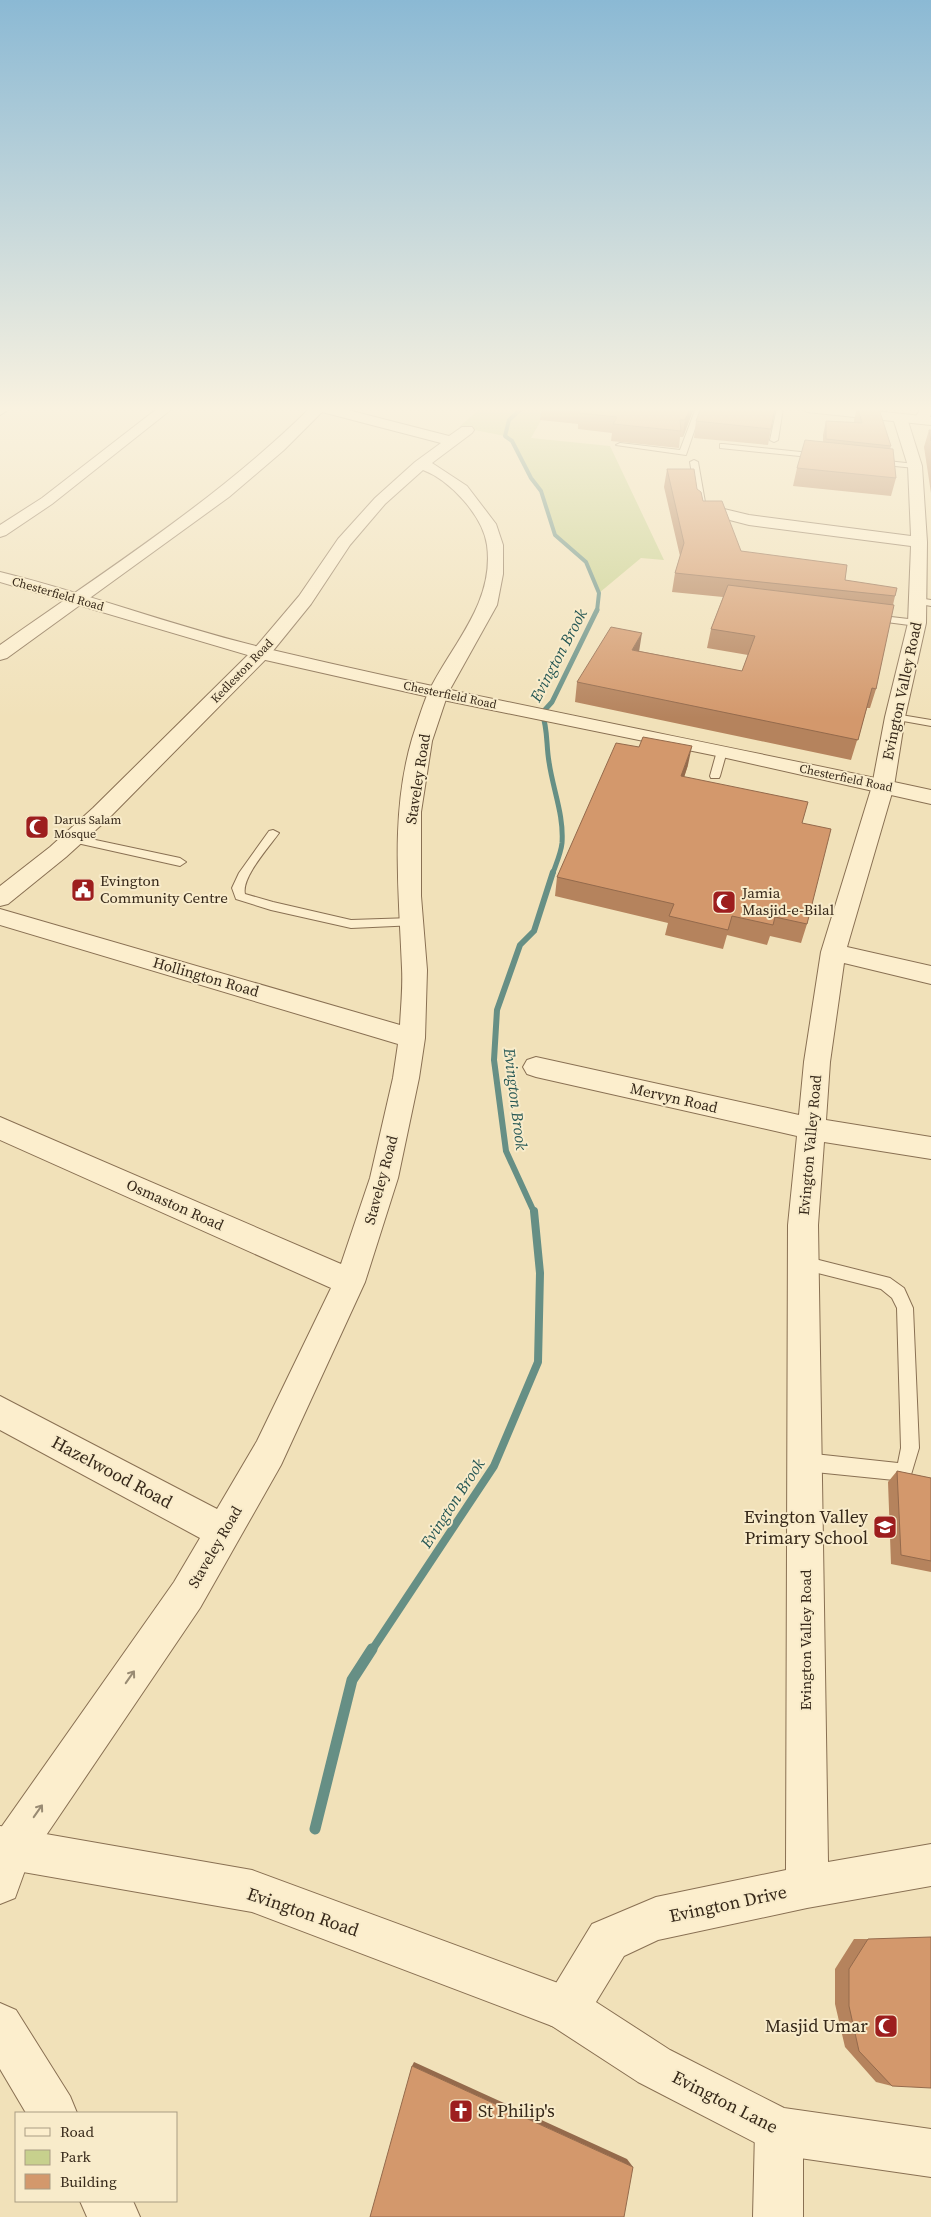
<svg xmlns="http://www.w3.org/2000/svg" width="931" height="2217" viewBox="0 0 931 2217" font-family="'Source Serif 4',serif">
<rect width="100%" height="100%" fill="#f1e1b9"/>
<path fill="#c7d08d" d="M481,408H548L531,438L610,446L664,560L641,558L599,593L586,562L555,535L541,491L531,478L512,441L505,436L459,427Z"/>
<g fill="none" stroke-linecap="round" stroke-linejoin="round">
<path stroke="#668f85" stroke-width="4" d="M522,408L509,420L505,436L512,441L531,478L541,491L555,535L586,562L599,593L597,611"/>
<path stroke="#668f85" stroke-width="5" d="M553,873C556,864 561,853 562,843C564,815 553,790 549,762C546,745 548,729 542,713L552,702L597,610"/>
<path stroke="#668f85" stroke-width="6" d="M534,1212L506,1151L494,1060L497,1010L520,945L534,931L553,872"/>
<path stroke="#668f85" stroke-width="8" d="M372,1650L494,1466L538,1362L540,1273L534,1211"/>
<path stroke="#668f85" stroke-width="11" d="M315,1829L352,1680L372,1649"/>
<g stroke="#897053" stroke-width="2">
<path id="service" d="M696,408H702L686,455L616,445L620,443L680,450Z
M777,408H783L778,440L774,442L770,440Z
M723,444L820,454L824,456L820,458L720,448V444Z
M694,460L698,462L706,508L702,510L698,508L690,462Z
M878,460L915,464L919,466L915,468L875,464L874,462Z
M918,598L931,600V606L915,603V599Z
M874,615L917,620L921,623L917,626L871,620V616Z
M895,714L931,720V726L892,719L890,717Z
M722,748L727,751L720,776L719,778H711L710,776L717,751Z
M273,830L279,833C269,847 241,878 245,894L273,902L351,920L412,918L418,922L416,925L351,928L271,910L236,899L232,888L239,873L269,831Z
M72,835L180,858L186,862L180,866L68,841V837Z
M803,1256L890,1278L904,1288L913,1308L919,1448L910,1478L904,1481L805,1471L799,1468L796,1462L799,1456L805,1453L898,1463L901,1448L897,1308L892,1298L881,1289L798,1268L795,1263L798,1258Z"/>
</g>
<g stroke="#897053" stroke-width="2">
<path id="minor" d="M158,408H173L52,504L6,535L0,537V525L42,498Z
M310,408H340L449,436L462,427H472L474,430L472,433L432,463L467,486L496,524L503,545V574L497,605L448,693L432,741L421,812V896L427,970L425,1038L419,1078L398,1178L365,1282L281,1465L200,1608L28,1862L15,1898L0,1904V1829L174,1582L200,1538L0,1430V1396L217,1509L257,1441L331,1288L0,1140V1117L341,1264L370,1178L393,1078L398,1044L0,925V909L400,1025C401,1006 403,987 402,968C399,892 390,814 412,739C417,724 422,707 428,693C451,645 495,603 487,545C483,516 450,480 423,470L385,504L350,545L311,604L268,657L109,818L66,857L8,904L0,906V886L50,847L93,808L254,649L299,596L338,539L375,498L415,462L441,443L322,412L284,450L229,497L7,658L0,660V645C106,570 217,500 310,408Z
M921,408H931V415L926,423L921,424L914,420Z
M900,414L907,418L922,466L927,542L926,623L905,717L894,786L847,947L931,966V984L844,963L830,1062L826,1120L931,1137V1159L824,1142L818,1225L828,1862L931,1844V1886L807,1908L658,1940L624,1956L582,2025L566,2032L550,2025L543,2009L550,1993L592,1924L656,1897L786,1870L788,1225L797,1136L536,1077L527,1074L523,1067L527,1060L536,1057L799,1115L804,1062L821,952L872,786L885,717L908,623L911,546L749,525L718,517L716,514L724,509L749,515L911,536L908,466L893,418Z
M0,2003L16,2010L70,2096L77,2113H26L0,2069Z
M779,2107L796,2114L803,2131V2217H753L755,2131L762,2114Z
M80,2201H133L140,2217H87Z"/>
</g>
<g stroke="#897053" stroke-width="2">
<path id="tertiary" d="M800,408H846L931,417V425L807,412Z
M0,572C90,594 178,628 268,649C488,701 710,742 931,790V804L722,757L438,699L261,659L0,582Z
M0,1826L252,1870L566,1986L582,1993L670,2050L784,2108L931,2129V2177L779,2155L638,2082L552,2026L252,1912L0,1868Z"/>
</g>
<g stroke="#6a5136" stroke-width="2">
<path id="secondary" d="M0,408H11L0,415Z"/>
</g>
<use href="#service" fill="#fceecd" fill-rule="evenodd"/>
<use href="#minor" fill="#fceecd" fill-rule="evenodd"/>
<use href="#tertiary" fill="#fceecd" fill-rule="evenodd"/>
<use href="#secondary" fill="#fceecd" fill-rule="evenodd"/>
</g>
<path fill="#b5835d" d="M541,408H694L683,437H680L679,448L611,441L612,433L578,429V424L540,420Z
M775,408L768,445L694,438L696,421Z
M857,408H870L891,446L890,449L896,478L891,496L793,486L797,468L823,442V435L826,421L854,422V420Z
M929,430H931V493L924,447Z
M667,469L697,489L703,501L741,551L845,580L895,596L893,605L876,689L870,708H867L851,760L575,702L577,682L639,651L742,671L748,655L707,648L711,629L723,597L672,592L675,573L680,556L664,487Z
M688,765L684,777L802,823L807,924L801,943L770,936L767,945L727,935L723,949L665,935L668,923L555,896L557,877Z
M897,1471L931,1478V1572L891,1564L888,1482Z
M854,1939H868L892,2086L876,2082L845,2047L835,2004V1969Z"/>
<path fill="#946a4c" d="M690,408H694L683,437L685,420Z
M642,633L639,652L632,650Z
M692,746L688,765L678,796L681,776Z
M414,2062L627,2159L633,2167L412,2066Z"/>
<path fill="#d3986c" stroke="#946a4c" d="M577,408H690L685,420H680L681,431L613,424L617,417L579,413L581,408Z
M701,408H775L771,429L696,421Z
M858,408L879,409L891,446L826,439V421L862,423Z
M929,430H931V441Z
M805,440L893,449L896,478L797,468Z
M667,469H694L697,489L701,492L703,501H722L741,551L847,565L845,580L897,588L895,596L675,573L684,543Z
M728,585L894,605L876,689L872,688L858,740L577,682L611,627L642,633L632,650L742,671L755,636L711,629Z
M643,737L692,746L681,776L808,802L802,823L831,829L807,924L775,917L773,925L732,916L728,930L669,916L674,904L557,877L616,743L639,747Z
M897,1471L931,1478V1561L901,1555Z
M931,1937V2088L892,2086L859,2051L849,2006V1969L868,1939Z
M412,2066L633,2167L624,2217H370Z"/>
<defs><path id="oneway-shaft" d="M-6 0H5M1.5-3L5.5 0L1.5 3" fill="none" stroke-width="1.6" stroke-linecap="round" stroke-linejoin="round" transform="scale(1.25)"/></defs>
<g stroke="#998b73">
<use href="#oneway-shaft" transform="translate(130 1677) rotate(-55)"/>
<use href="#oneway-shaft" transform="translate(38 1811) rotate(-55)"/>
</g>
<linearGradient id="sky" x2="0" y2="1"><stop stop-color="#8bb9d4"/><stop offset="0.57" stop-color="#f9f2e0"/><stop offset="1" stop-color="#f9f2e0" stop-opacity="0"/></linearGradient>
<rect width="931" height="718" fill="url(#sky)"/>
<defs>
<g id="mosque-square" transform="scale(1.25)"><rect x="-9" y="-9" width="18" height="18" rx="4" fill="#9d1e1e" stroke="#f8ebca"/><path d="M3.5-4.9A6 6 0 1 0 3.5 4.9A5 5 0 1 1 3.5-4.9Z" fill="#fff"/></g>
<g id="civic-square" transform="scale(1.25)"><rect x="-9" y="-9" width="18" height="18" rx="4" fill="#9d1e1e" stroke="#f8ebca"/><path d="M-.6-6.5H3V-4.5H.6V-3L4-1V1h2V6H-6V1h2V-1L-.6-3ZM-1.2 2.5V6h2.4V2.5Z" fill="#fff"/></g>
<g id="school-square" transform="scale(1.25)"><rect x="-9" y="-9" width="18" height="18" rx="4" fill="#9d1e1e" stroke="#f8ebca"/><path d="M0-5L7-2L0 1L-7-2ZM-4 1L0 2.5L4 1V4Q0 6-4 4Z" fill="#fff"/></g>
<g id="church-square" transform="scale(1.25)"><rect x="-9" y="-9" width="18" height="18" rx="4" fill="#9d1e1e" stroke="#f8ebca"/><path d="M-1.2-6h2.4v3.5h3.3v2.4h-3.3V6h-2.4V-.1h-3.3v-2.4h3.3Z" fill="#fff"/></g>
</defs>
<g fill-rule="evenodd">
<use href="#mosque-square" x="37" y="827"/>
<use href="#civic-square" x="83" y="890"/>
<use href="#mosque-square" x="724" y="902"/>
<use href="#school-square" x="885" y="1527"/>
<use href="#mosque-square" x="886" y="2026"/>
<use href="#church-square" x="461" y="2111"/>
</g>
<g text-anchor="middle" stroke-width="4" stroke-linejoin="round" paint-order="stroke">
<g font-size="12" fill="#362819" stroke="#f8ebca">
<text transform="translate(58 594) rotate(16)" y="4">Chesterfield Road</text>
<text transform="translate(242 671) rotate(-46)" y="4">Kedleston Road</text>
<text transform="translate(450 695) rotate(12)" y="4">Chesterfield Road</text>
<text transform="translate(846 778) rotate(12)" y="4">Chesterfield Road</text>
</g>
<g font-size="12" fill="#362819" stroke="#f8ebca" text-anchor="start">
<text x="54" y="824">Darus Salam<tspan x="54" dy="14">Mosque</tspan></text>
</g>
<g font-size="15" fill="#362819" stroke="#f8ebca">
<text transform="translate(902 691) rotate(-78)" y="5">Evington Valley Road</text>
<text transform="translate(418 779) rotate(-81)" y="5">Staveley Road</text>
<text transform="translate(206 977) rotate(16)" y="5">Hollington Road</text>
<text transform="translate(674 1098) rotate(13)" y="5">Mervyn Road</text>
<text transform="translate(810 1145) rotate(-85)" y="5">Evington Valley Road</text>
<text transform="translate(381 1180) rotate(-75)" y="5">Staveley Road</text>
<text transform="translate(175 1205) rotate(24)" y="5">Osmaston Road</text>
<text transform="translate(215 1547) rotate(-60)" y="5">Staveley Road</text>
<text transform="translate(806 1640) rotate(-90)" y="5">Evington Valley Road</text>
</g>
<g font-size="15" fill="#362819" stroke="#f8ebca" text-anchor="start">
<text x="100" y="886">Evington<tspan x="100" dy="17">Community Centre</tspan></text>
<text x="742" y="898">Jamia<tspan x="742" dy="17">Masjid-e-Bilal</tspan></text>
</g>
<g font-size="16" font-style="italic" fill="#275855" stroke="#f8ebca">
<text transform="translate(558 655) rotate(-62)" y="6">Evington Brook</text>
<text transform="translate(516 1099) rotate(83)" y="6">Evington Brook</text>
<text transform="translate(452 1503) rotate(-57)" y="6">Evington Brook</text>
</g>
<g font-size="18" fill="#362819" stroke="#f8ebca">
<text transform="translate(112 1472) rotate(28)" y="6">Hazelwood Road</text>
<text transform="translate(728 1904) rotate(-12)" y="6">Evington Drive</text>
<text transform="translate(303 1912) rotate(19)" y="6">Evington Road</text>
<text transform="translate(725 2102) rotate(27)" y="6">Evington Lane</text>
</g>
<g font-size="18" fill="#362819" stroke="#f8ebca" text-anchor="end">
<text x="868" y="1523">Evington Valley<tspan x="868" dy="21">Primary School</tspan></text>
<text x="868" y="2032">Masjid Umar</text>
<text x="478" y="2117" text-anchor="start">St Philip's</text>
</g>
</g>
<rect x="15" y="2112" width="162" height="90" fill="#f8ebca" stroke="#aa9d83"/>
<rect x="25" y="2128" width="25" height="8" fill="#fceecd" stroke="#aa9d83"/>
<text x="60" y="2137" font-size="15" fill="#362819">Road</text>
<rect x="25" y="2150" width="25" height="15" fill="#c7d08d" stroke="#aa9d83"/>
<text x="60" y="2162" font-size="15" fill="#362819">Park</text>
<rect x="25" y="2174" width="25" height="15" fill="#d3986c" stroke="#aa9d83"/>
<text x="60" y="2187" font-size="15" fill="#362819">Building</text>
</svg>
